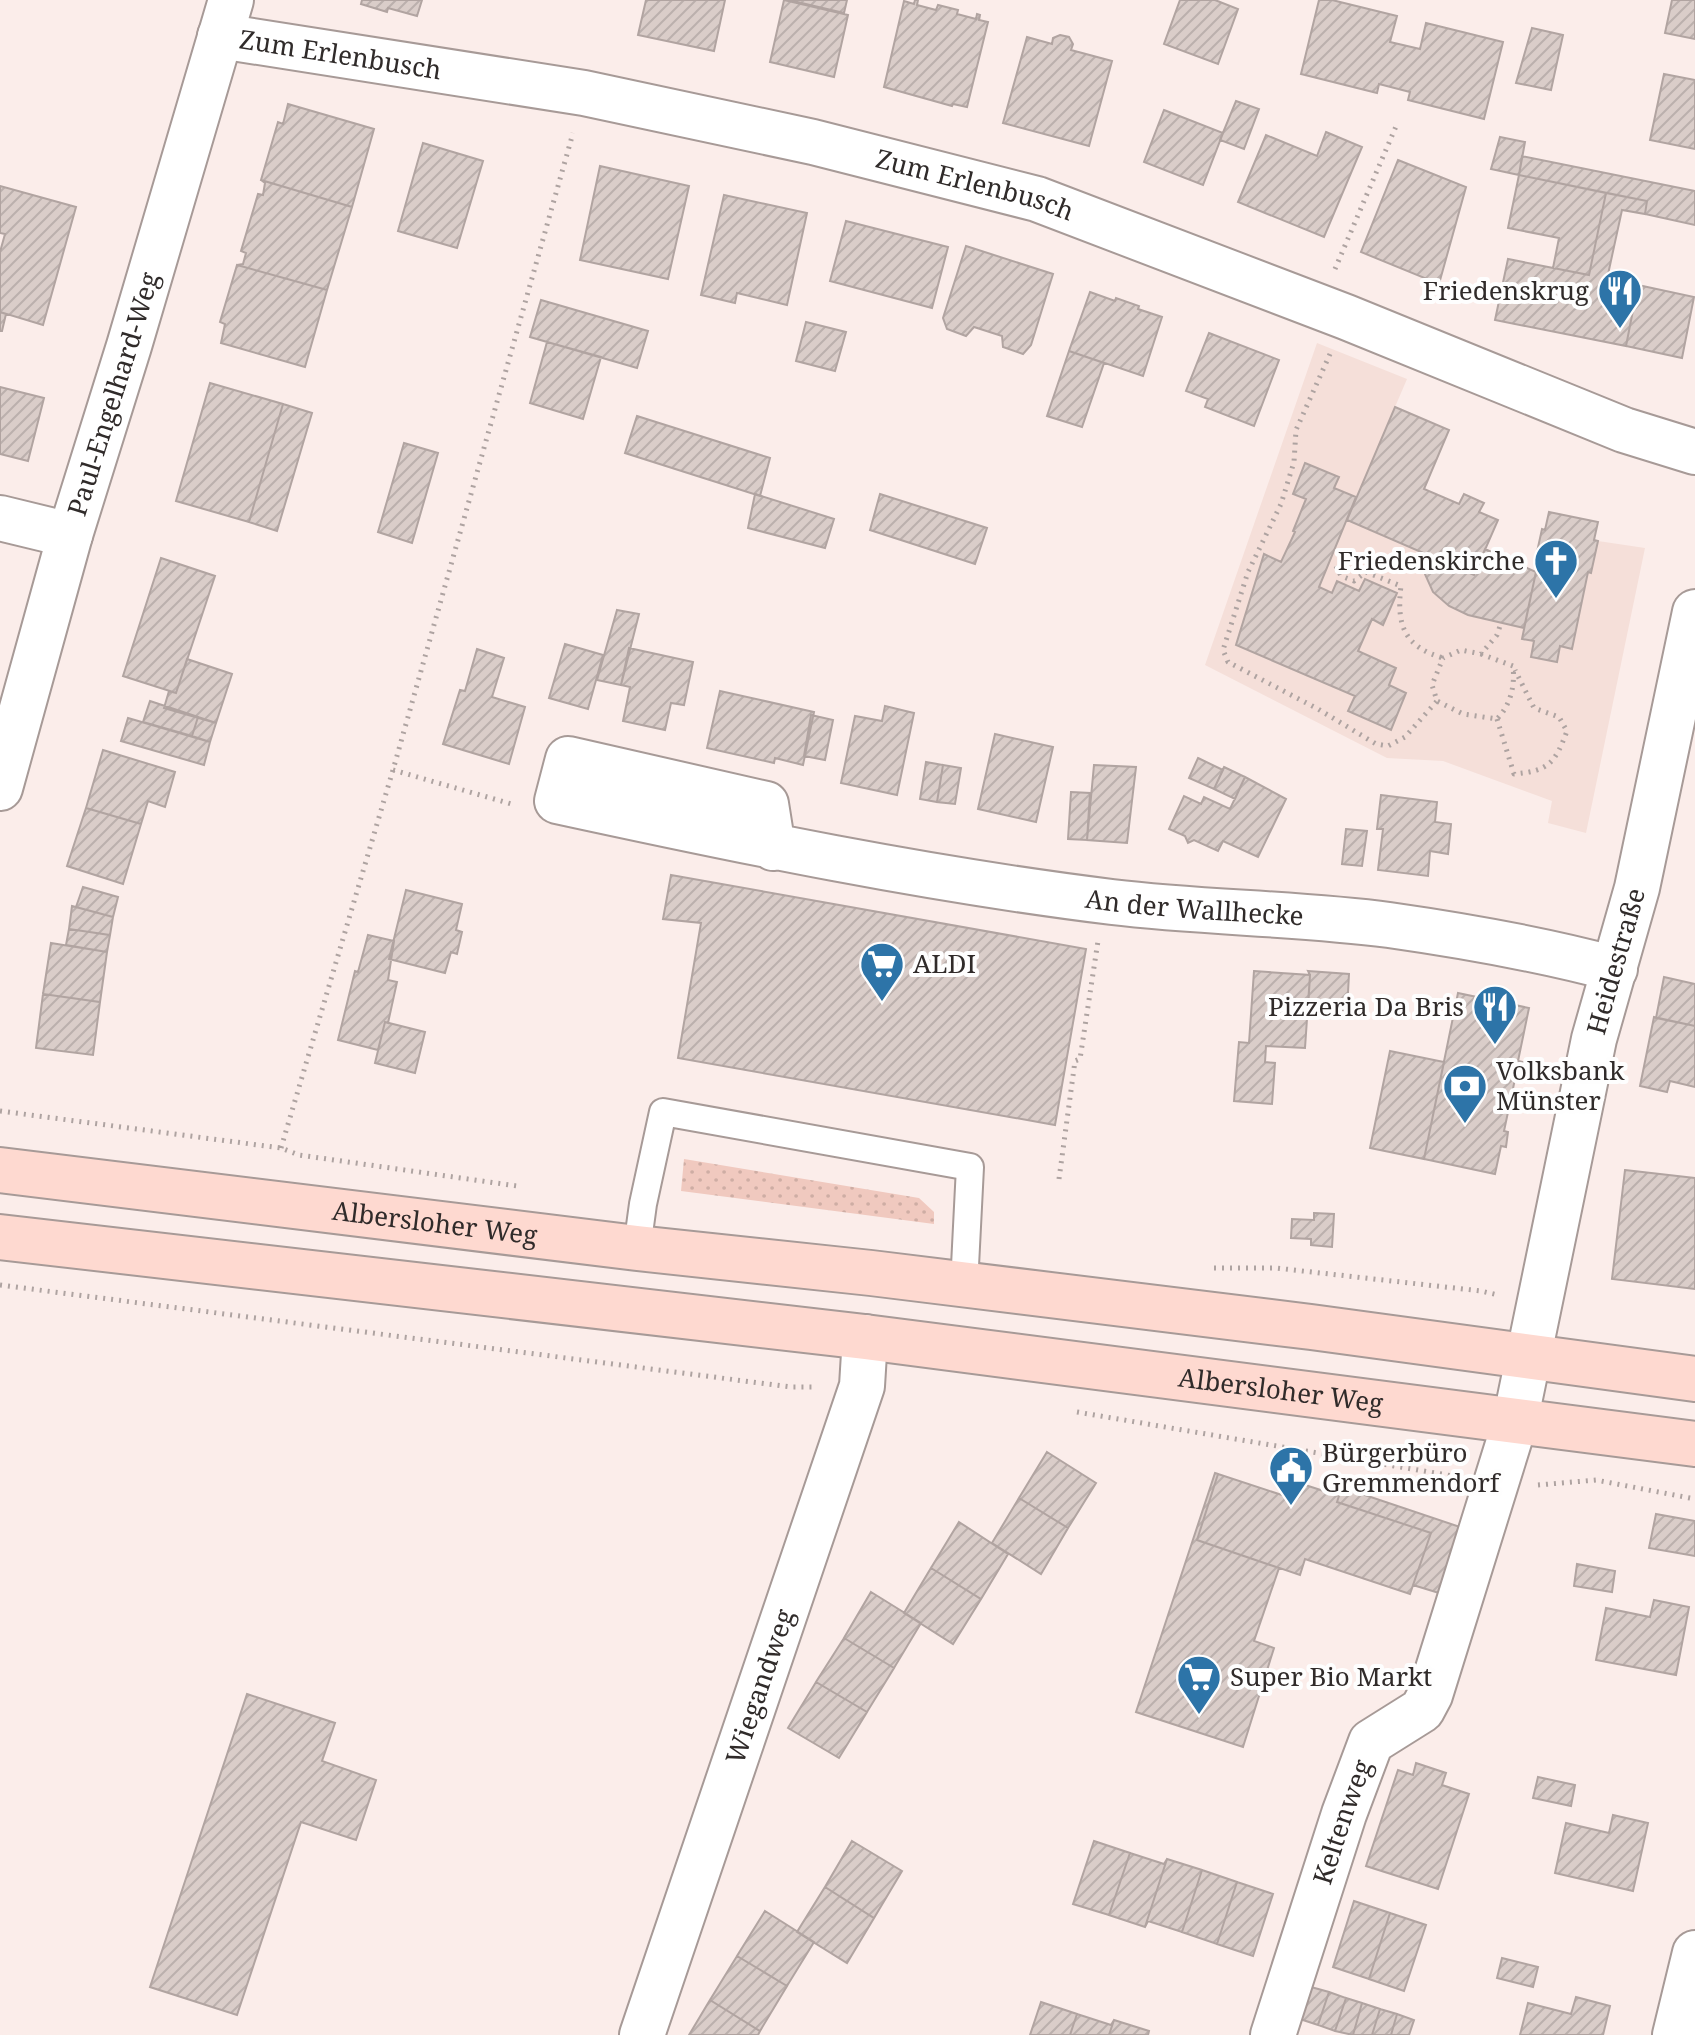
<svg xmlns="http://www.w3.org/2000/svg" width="1695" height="2035" viewBox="0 0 1695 2035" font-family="'Noto Serif',serif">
<defs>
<pattern id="green-dots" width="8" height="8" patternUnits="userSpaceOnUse" patternTransform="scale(2)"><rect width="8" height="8" fill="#f0c9bf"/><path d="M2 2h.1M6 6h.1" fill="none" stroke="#ceada4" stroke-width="1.8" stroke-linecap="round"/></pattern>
<pattern id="building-hatch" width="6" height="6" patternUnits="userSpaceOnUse" patternTransform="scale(2)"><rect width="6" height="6" fill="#dacdc9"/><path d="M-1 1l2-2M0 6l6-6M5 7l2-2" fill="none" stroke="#bbb0ad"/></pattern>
</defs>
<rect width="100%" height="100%" fill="#fbedea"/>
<path fill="#f5dfd9" d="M1317,343L1407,379L1347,519L1421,552L1424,572L1433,591L1449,606L1468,615L1524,628L1523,639L1534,641L1531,657L1556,662L1560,646L1571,649L1588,572H1591L1598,541L1645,548L1586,833L1548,823L1552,801L1443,761L1387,758L1205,665Z"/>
<path fill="url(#green-dots)" d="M684,1159L919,1198L934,1212V1224L681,1191Z"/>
<path fill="url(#building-hatch)" stroke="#b1a4a1" stroke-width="2" d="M362,0H422L417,16L388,8L387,12L361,4Z
M646,0H725L714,51L638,35Z
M784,0L848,15L834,77L770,62Z
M789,0H847L844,13Z
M915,0H918L917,5L936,10L938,5L958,10L957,14L976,19L977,14L980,15L979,20L988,22L967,107L953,104L952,106L884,87L904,1L914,4Z
M1180,0H1215L1238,9L1218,64L1164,44Z
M1319,0H1332L1397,16L1390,42L1420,49L1426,23L1503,42L1484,119L1408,100L1410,92L1379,84L1377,93L1301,74Z
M1672,0H1695V39L1665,33Z
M1532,28L1563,35L1551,90L1516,83Z
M1060,35L1069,37L1073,44L1071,50L1112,61L1089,146L1003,123L1027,37L1052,44L1053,38Z
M1664,74L1695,80V149L1650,140Z
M1236,101L1259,109L1244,149L1220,140Z
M288,104L374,129L352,207L261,180L278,122L283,124Z
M1164,110L1223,133L1203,185L1144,162Z
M1326,132L1362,147L1324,237L1238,202L1266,135L1317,156Z
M1500,137L1525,142L1519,175L1491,169Z
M423,143L483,161L457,248L398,231Z
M1522,156L1695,191V225L1645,214L1647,201L1519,175Z
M1398,160L1466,187L1439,284L1361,252Z
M600,166L689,186L668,279L580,260Z
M1519,175L1606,193L1589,275L1553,268L1559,238L1508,228Z
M261,180L352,207L327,290L237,265L243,264L246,253L241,251L258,194L263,195L265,183Z
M0,186L76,207L43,325L0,312V252L5,234L0,233Z
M1606,193L1647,201L1645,214L1622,210L1607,279L1638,285L1626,346L1495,320L1508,259L1589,275Z
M724,195L807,213L787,305L737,293L735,303L701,295Z
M846,221L948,247L932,308L830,281Z
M966,246L1053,274L1031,345L1023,354L1003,347L1002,336L974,327L966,336L947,329L943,318Z
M237,265L327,290L305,367L221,343L225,324L220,322Z
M1638,285L1694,297L1682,358L1626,346Z
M1090,292L1115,301L1116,298L1139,306L1138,309L1162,317L1143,376L1069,351Z
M541,300L648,331L637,368L530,337Z
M0,312L6,314L2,331H0Z
M806,322L846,332L835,371L796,361Z
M1209,333L1279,360L1254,426L1205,407L1208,399L1186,391Z
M547,342L601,357L583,419L530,403Z
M1069,351L1104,363L1082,427L1047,416Z
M210,383L283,404L249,522L176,501Z
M0,387L44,398L28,461L0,454Z
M283,404L312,413L277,531L249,522Z
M1395,407L1449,430L1424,489L1459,504L1464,494L1484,503L1479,512L1498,520L1474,575L1347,520Z
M637,416L770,458L760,496L625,453Z
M404,443L438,453L412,543L378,532Z
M1305,463L1339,477L1334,488L1356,497L1319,587L1332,593L1337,581L1359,591L1365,579L1397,593L1383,625L1372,619L1358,651L1396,668L1389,685L1406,693L1391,730L1348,711L1355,696L1236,645L1264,554L1281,562L1295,532L1293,531L1306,499L1293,494Z
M755,494L834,519L825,548L748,528Z
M880,494L987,528L975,564L870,530Z
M1549,512L1598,522L1594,540L1598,541L1591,573L1588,572L1572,649L1560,646L1557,662L1531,657L1534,641L1522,639L1538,562L1535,561L1542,529L1545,530Z
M1485,549L1536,572L1524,628L1468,615L1449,606L1433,592L1424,572L1421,552L1474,575Z
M161,558L215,576L176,693L123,676Z
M617,610L639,614L621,685L597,680Z
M565,644L603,655L588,709L549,698Z
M629,648L693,662L684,705L671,703L665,730L623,721L630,687L621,685Z
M477,649L504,658L492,697L525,707L509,764L443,744L460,690L465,691Z
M187,659L232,674L216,723L164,708L169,691L176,693Z
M720,691L814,712L803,765L775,758L774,763L707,748Z
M150,701L198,717L192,736L143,722Z
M885,706L914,713L897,795L841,783L855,716L882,721Z
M811,715L833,720L825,760L804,756Z
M198,717L216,723L210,742L192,736Z
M128,718L210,742L204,765L121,741Z
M995,734L1053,747L1036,822L978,809Z
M103,750L175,772L165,807L148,801L141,824L86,808Z
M1198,758L1223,770L1214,789L1189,778Z
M926,762L943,765L937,802L920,799Z
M943,765L961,768L955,804L937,802Z
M1094,765L1136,767L1127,843L1087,840Z
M1224,767L1245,777L1235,799L1214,789Z
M1245,777L1286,799L1258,857L1223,841L1218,851L1194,840L1188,843L1185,836L1169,829L1184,796L1201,804L1204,797L1230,809Z
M1071,792L1090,793L1087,840L1068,839Z
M1381,795L1437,802L1435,822L1451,824L1448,854L1430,851L1428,876L1378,870L1383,829H1377Z
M86,808L141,824L123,884L67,866Z
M1346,829L1367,831L1362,866L1342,864Z
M671,875L1086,949L1055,1125L678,1058L701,923L663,919Z
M83,887L118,897L113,917L76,907Z
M406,890L462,904L456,930L462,932L457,954L451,952L445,973L389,959Z
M72,906L113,917L110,935L69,929Z
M69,929L110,935L107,952L66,945Z
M368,935L394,941L388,980L397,982L388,1023L385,1022L378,1050L338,1040L355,971L358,972Z
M51,943L107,952L100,1002L43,994Z
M1254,971L1310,975L1305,1048L1266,1046L1265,1062L1275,1063L1272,1104L1234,1101L1239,1042L1249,1043Z
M1308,971L1349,974L1347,1011L1308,1009L1310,975Z
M1664,977L1695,984V1026L1656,1018Z
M1458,993L1529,1008L1518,1061L1523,1062L1519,1080L1515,1079L1504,1131L1508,1132L1506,1147L1501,1146L1495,1174L1424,1159Z
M43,994L100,1002L93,1055L36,1048Z
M1654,1017L1695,1026V1087L1670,1081L1667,1092L1640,1086Z
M385,1022L425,1032L415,1073L375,1063Z
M1390,1051L1444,1062L1424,1159L1370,1148Z
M1625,1170L1695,1178V1289L1612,1279Z
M1314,1213L1334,1214L1332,1247L1311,1245V1239L1291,1238L1292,1219L1314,1220Z
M1047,1452L1096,1483L1068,1528L1019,1498Z
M1215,1473L1218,1474L1197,1540L1279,1568L1254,1641L1274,1648L1243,1747L1136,1712Z
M1218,1474L1285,1496L1290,1480L1339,1496L1337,1502L1431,1533L1410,1594L1305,1559L1300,1575L1197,1540Z
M1338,1486L1460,1527L1439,1593L1413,1585L1431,1533L1337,1502L1339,1496L1336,1495Z
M1019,1498L1068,1528L1041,1574L992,1543Z
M1656,1514L1695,1521V1556L1649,1548Z
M959,1522L1008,1554L981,1599L931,1568Z
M1577,1564L1615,1571L1612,1592L1574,1586Z
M931,1568L981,1599L953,1644L904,1613Z
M871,1592L921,1623L894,1668L844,1638Z
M1654,1600L1689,1607L1676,1675L1596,1660L1606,1608L1650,1617Z
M844,1638L894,1668L867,1712L816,1682Z
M816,1682L867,1712L839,1758L788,1728Z
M247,1694L335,1723L322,1761L376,1780L356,1840L301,1822L237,2015L150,1987Z
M1416,1763L1446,1773L1442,1785L1469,1794L1438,1889L1366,1866L1398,1770L1413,1775Z
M1538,1777L1575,1785L1571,1806L1533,1798Z
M1613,1815L1648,1823L1633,1891L1555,1873L1566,1823L1609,1833Z
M852,1841L902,1871L874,1918L825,1887Z
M1094,1841L1130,1853L1109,1915L1073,1904Z
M1130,1853L1164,1864L1167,1859L1145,1927L1109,1915Z
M1167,1859L1202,1870L1182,1932L1148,1921L1145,1927Z
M1202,1870L1237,1882L1217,1944L1182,1932Z
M1237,1882L1273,1894L1253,1956L1217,1944Z
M825,1887L874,1918L847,1963L797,1932Z
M1354,1901L1390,1913L1369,1979L1333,1967Z
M765,1911L814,1942L787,1986L737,1956Z
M1390,1913L1426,1925L1404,1991L1369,1979Z
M737,1956L787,1986L760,2031L710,2000Z
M1502,1958L1538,1967L1533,1987L1497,1978Z
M1311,1987L1329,1992L1318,2025L1300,2019Z
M1329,1992L1346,1998L1335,2031L1318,2025Z
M1576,1997L1610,2006L1603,2035H1520L1528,2003L1571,2014Z
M1346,1998L1362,2003L1353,2035L1335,2031Z
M710,2000L760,2031L758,2035H689Z
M1041,2002L1077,2014L1070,2035H1030Z
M1362,2003L1380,2009L1372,2035H1353Z
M1380,2009L1397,2014L1391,2035H1372Z
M1077,2014L1111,2025L1114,2020L1109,2035H1070Z
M1397,2014L1414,2020L1409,2035H1391Z
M1114,2020L1149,2031L1148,2035H1109Z"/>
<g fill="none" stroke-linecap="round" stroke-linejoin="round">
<g stroke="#a79a97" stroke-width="30">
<path id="lane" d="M637,1248L643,1204L663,1112L970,1167L964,1286"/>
</g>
<g stroke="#a79a97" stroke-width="48">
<g id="street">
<path id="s1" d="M220,36L584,93L813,142L1037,199L1346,317L1624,430L1695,452"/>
<path d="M0,518L70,535"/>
<path id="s2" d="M0,788L70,535L129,346L231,0"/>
<path id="s3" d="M773,848L766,804L568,759L557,801C741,841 925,879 1112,902C1204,913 1298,913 1389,925C1466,936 1541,949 1615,969"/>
<path id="s4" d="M642,2035L862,1386L865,1337"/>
<path id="s5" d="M1273,2035L1344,1814L1371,1742L1422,1710L1430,1695L1515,1422L1594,1039L1637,888L1695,612"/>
<path d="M1675,2035L1695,1953"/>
</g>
</g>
<g stroke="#a79a97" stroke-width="48">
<g id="secondary">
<path id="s6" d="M0,1170L637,1248L871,1273L1311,1327L1695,1379"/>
<path id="s7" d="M0,1237L865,1337L1695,1444"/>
</g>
</g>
<path stroke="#aea3a1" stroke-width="5" stroke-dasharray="2 6" stroke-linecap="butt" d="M1335,269L1397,124
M1330,354L1296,430L1294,462L1281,504L1248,572L1223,650L1228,662L1318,709L1376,744L1388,746L1405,737L1437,701
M1336,566L1341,576L1354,581L1366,572L1401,586C1396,626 1405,647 1443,658
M1481,654L1513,666C1515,686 1511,704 1497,719L1463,714L1437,701L1432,685L1443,658L1461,650L1481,654L1497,635L1501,623
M1497,719L1514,774C1549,771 1555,763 1567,731L1559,717L1534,708L1515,670
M393,770L515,805
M0,1111L281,1148L299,1155L517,1186
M281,1148L393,770L573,133
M1059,1179L1075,1061L1080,1059L1098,941
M1214,1268H1276L1481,1291L1498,1295
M0,1285L791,1387H816
M1077,1412L1453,1476
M1538,1485L1596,1480L1695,1499"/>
<use href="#lane" stroke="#fff" stroke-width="26"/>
<use href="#street" stroke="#fff" stroke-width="44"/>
<use href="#secondary" stroke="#fed9d0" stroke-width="44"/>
</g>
<defs>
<g id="restaurant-pin" transform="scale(2.3)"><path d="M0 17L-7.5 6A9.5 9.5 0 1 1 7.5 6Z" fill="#2d74a8" stroke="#fefefe"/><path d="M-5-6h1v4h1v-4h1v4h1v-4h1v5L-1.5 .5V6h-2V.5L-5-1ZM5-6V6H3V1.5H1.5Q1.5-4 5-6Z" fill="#fff"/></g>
<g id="church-pin" transform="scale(2.3)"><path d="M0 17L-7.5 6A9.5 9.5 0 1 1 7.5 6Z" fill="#2d74a8" stroke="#fefefe"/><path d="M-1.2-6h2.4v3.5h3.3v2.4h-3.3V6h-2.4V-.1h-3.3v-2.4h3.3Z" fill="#fff"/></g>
<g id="supermarket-pin" transform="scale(2.3)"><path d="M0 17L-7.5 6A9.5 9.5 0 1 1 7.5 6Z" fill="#2d74a8" stroke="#fefefe"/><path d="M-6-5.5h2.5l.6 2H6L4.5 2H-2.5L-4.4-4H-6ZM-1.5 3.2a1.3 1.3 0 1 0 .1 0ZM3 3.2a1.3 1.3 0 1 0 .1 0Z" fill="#fff"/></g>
<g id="bank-pin" transform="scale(2.3)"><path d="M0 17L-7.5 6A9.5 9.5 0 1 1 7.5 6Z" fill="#2d74a8" stroke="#fefefe"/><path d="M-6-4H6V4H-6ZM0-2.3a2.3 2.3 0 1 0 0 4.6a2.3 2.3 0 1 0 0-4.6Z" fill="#fff"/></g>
<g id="civic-pin" transform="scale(2.3)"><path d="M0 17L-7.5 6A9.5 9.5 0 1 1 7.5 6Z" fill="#2d74a8" stroke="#fefefe"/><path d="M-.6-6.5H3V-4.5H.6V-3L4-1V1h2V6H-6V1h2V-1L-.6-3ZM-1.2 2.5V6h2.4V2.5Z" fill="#fff"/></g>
</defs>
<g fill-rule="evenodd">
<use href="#restaurant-pin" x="1620" y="291"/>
<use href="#church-pin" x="1556" y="561"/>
<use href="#supermarket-pin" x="882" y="964"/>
<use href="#restaurant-pin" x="1495" y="1007"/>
<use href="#bank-pin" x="1465" y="1086"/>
<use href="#civic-pin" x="1291" y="1468"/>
<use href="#supermarket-pin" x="1199" y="1677"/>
</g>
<g text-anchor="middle" stroke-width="8" stroke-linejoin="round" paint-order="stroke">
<g font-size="26" fill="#302b2a" stroke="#fefefe">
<text dy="9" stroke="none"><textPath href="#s1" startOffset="122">Zum Erlenbusch</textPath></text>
<text dy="9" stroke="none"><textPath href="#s1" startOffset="770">Zum Erlenbusch</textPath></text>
<text dy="9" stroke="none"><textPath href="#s2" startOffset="410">Paul-Engelhard-Weg</textPath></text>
<text dy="9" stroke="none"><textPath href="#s3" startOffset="938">An der Wallhecke</textPath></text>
<text dy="9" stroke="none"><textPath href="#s5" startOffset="1144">Heidestraße</textPath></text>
<text dy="9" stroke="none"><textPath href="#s6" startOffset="438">Albersloher Weg</textPath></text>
<text dy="9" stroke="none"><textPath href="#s7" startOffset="1290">Albersloher Weg</textPath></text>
<text dy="9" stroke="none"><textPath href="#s4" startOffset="368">Wiegandweg</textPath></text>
<text dy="9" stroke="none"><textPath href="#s5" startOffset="224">Keltenweg</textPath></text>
</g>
<g font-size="26" fill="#302b2a" stroke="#fefefe" text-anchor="start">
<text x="1589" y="300" text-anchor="end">Friedenskrug</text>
<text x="1525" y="570" text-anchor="end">Friedenskirche</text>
<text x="913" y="973">ALDI</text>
<text x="1464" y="1016" text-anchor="end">Pizzeria Da Bris</text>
<text x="1496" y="1080">Volksbank<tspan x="1496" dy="30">Münster</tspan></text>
<text x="1322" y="1462">Bürgerbüro<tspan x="1322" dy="30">Gremmendorf</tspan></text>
<text x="1230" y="1686">Super Bio Markt</text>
</g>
</g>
</svg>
